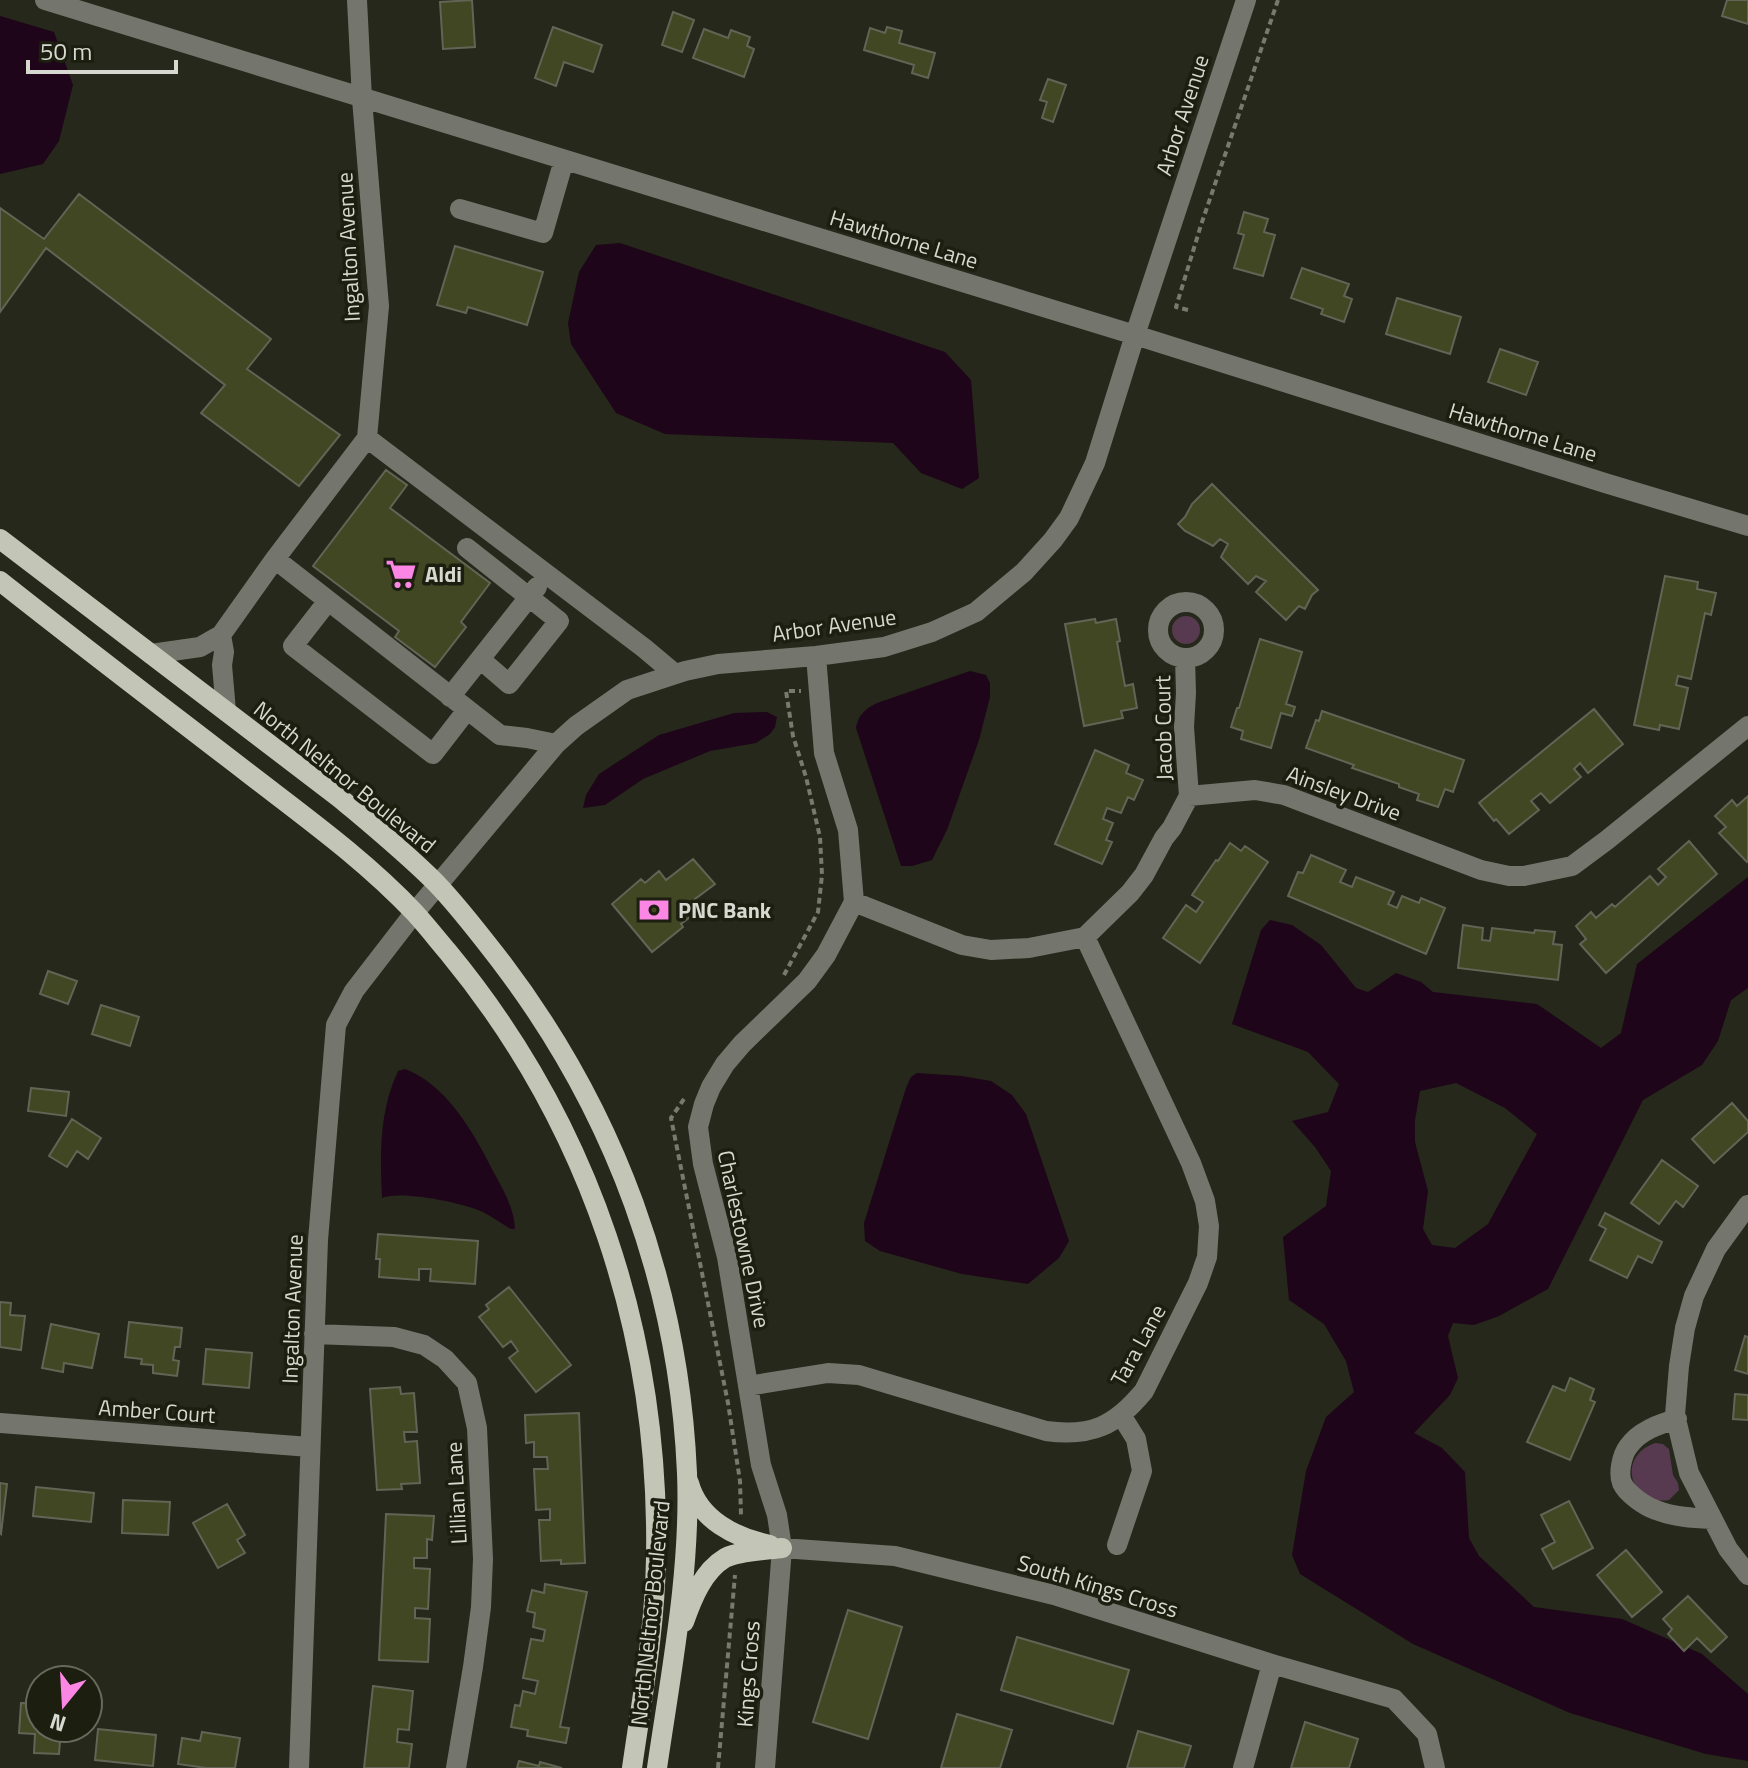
<svg xmlns="http://www.w3.org/2000/svg" width="1748" height="1768" viewBox="0 0 1748 1768" font-family="'Titillium Web',sans-serif">
<rect width="100%" height="100%" fill="#25281a"/>
<path fill="#573a50" d="M1172 630a14 14 0 1 1 28 0a14 14 0 1 1-28 0Z
M1655,1443L1663,1444L1669,1449L1673,1475L1678,1483L1679,1490L1669,1500C1631,1506 1615,1457 1655,1443Z"/>
<path fill="#1e0519" fill-rule="evenodd" d="M0,16L54,32L73,85L59,141L43,164L0,174Z
M620,243L945,352L971,380L979,478L962,489L921,473L893,443L665,434L616,413L571,344L568,323L579,272L596,245Z
M970,671L986,675L990,683V697L979,740L947,830L932,860L912,866H901L856,728C858,715 865,709 877,703Z
M767,712L777,717L775,727L770,734L756,743L710,751L643,779L605,805L583,808L586,795L599,774L659,735L734,713Z
M1748,877V988L1731,1000L1718,1041L1702,1065L1643,1100L1548,1289L1499,1316L1474,1325L1453,1323L1448,1336L1458,1378L1450,1395L1414,1433L1442,1448L1465,1472L1469,1538L1479,1556L1534,1607L1622,1619L1702,1654L1748,1694V1761L1706,1754L1570,1713L1413,1644L1300,1574L1292,1555L1306,1471L1326,1417L1354,1392L1346,1361L1324,1324L1289,1300L1283,1237L1326,1206L1331,1171L1315,1147L1292,1121L1328,1112L1339,1084L1308,1052L1232,1024L1261,930L1270,920L1292,925L1321,945L1356,988L1368,992L1396,973L1421,982L1433,992L1537,1004L1601,1048L1621,1033L1637,964ZM1456,1083L1505,1108L1537,1134L1488,1224L1455,1248L1432,1245L1423,1229L1428,1191L1415,1142V1120L1420,1091Z
M405,1069C446,1084 474,1133 493,1171C503,1189 514,1208 515,1229H511C502,1224 493,1217 483,1212C463,1203 402,1190 382,1198C380,1154 379,1112 398,1071Z
M917,1073L962,1076L991,1081L1012,1095L1026,1114L1069,1241L1059,1258L1028,1284L962,1274L880,1251L865,1241L864,1223L906,1088L911,1077Z"/>
<path fill="#414723" stroke="#616555" stroke-width="2" d="M472,0L475,47L443,49L440,2Z
M1727,0H1748V24L1722,16Z
M673,12L694,20L682,52L662,45Z
M553,27L602,45L593,72L564,62L556,86L535,78Z
M887,27L902,31L899,43L935,53L928,78L912,73L914,65L864,50L870,28L885,33Z
M704,29L728,38L731,30L750,37L747,46L754,49L744,77L693,58Z
M1048,79L1066,85L1053,122L1042,118L1047,102L1040,100Z
M79,194L271,339L247,369L340,435L299,486L201,413L225,385L46,248L0,312V208L44,239Z
M1244,212L1268,219L1264,232L1275,235L1263,276L1234,268L1244,235L1238,233Z
M455,246L543,272L527,325L468,307L466,313L437,305Z
M1302,268L1349,284L1344,296L1352,299L1344,322L1321,314L1323,309L1291,298Z
M1397,298L1461,317L1450,354L1386,334Z
M1500,349L1538,362L1526,395L1488,382Z
M386,470L407,485L390,508L490,583L461,622L466,627L435,667L395,637L399,631L313,566Z
M1212,484L1318,590L1312,595L1305,609L1299,606L1286,620L1256,592L1266,581L1256,576L1248,584L1221,557L1228,544L1220,539L1213,546L1185,531L1178,524L1185,517L1192,504Z
M1665,576L1698,582L1697,589L1716,593L1711,615L1705,613L1691,679L1678,676L1676,685L1688,688L1679,729L1660,725L1659,730L1634,725Z
M1095,619L1096,623L1116,619L1120,641L1117,642L1125,686L1133,684L1137,708L1121,711L1123,718L1084,726L1065,624Z
M1260,639L1302,652L1286,704L1295,707L1292,716L1281,713L1271,748L1241,739L1243,731L1231,727L1237,708H1239Z
M1594,709L1623,744L1588,773L1580,763L1574,769L1581,777L1550,803L1541,793L1531,801L1539,810L1509,834L1496,819L1494,821L1479,803Z
M1322,711L1464,760L1453,792L1445,789L1438,807L1417,800L1419,794L1399,787V784L1352,768L1354,765L1306,748L1316,720L1319,721Z
M1095,750L1129,765L1126,773L1143,780L1134,800L1128,797L1121,813L1107,808L1103,819L1113,823L1106,840L1112,842L1102,864L1055,844Z
M1748,796V861L1747,862L1719,833L1726,827L1715,816L1732,800L1737,806Z
M1689,841L1717,874L1606,973L1580,944L1586,939L1576,926L1591,912L1596,918L1612,904L1615,907L1650,876L1658,885L1666,877L1658,869Z
M1230,843L1241,851L1245,846L1268,862L1200,963L1163,938L1186,905L1196,912L1203,902L1192,895L1216,860L1218,861Z
M1311,855L1346,870L1340,882L1352,887L1356,877L1394,892L1388,904L1397,908L1402,896L1419,903L1421,898L1445,908L1426,954L1288,896L1298,872L1303,873Z
M693,859L715,884L687,905L694,914L681,924L683,927L652,952L612,904L641,879L645,883L659,871L666,880Z
M1463,925L1483,928L1482,940L1490,941L1492,928L1534,933L1535,930L1555,932L1553,944L1562,945L1558,980L1458,968Z
M48,971L77,981L68,1004L40,994Z
M101,1005L139,1017L130,1046L92,1034Z
M31,1088L69,1092L66,1116L28,1111Z
M1732,1103L1748,1121V1132L1714,1163L1692,1139Z
M72,1119L101,1138L88,1159L77,1151L67,1167L49,1156Z
M1662,1160L1698,1186L1683,1207L1676,1201L1659,1224L1631,1203Z
M1605,1213L1662,1242L1652,1263L1638,1256L1627,1278L1590,1260L1606,1229L1599,1225Z
M378,1234L478,1241L475,1284L430,1281L431,1269H419V1280L379,1277L380,1259H376Z
M509,1287L571,1365L536,1392L509,1358L518,1351L511,1341L503,1347L479,1317L489,1309L486,1305Z
M0,1302L11,1303L10,1315L25,1316L21,1350L0,1347Z
M129,1322L182,1328L180,1347H175L173,1360L179,1361L177,1376L153,1373V1365L141,1364L142,1359L125,1357Z
M51,1324L99,1334L92,1368L64,1363L63,1372L42,1368Z
M1745,1336L1748,1337V1374L1735,1370Z
M206,1349L252,1353L249,1388L203,1384Z
M1570,1378L1594,1389L1590,1400L1595,1402L1570,1460L1527,1442L1553,1386L1565,1391Z
M400,1387L401,1394L414,1393L417,1432H404L405,1442L417,1441L420,1483L401,1484L402,1489L377,1490L370,1389Z
M1735,1394L1748,1395V1420L1733,1419Z
M579,1413L585,1563L561,1564V1560L541,1561L539,1520H550V1509L536,1510L534,1469H548L547,1457H534V1442L526,1443L525,1415Z
M0,1483L7,1484L1,1534L0,1533Z
M36,1487L94,1493L91,1522L33,1516Z
M123,1500L170,1502L168,1535L122,1533Z
M1569,1501L1593,1548L1553,1569L1542,1549L1555,1542L1541,1515Z
M227,1504L245,1535L237,1540L245,1553L218,1568L193,1523Z
M386,1514L434,1516L432,1540L427,1539V1558H414V1568L430,1569L428,1609L415,1608V1618L430,1619L428,1662L379,1660Z
M1626,1550L1662,1592L1632,1617L1597,1575Z
M545,1584L587,1592L560,1727L569,1728L566,1743L527,1736L528,1730L511,1727L515,1705L520,1706L523,1691L535,1694L538,1681L523,1678L531,1639L543,1641L545,1630L533,1627L535,1613L527,1611L532,1590L544,1593Z
M1688,1596L1727,1637L1711,1652L1697,1638L1684,1651L1668,1634L1672,1629L1663,1619Z
M848,1610L902,1627L868,1739L813,1722Z
M1017,1637L1129,1670L1113,1724L1001,1690Z
M373,1686L413,1691L409,1730L398,1729L397,1742L412,1744L409,1768H364Z
M21,1703L40,1704V1728H61L59,1754L34,1753L35,1734L19,1733Z
M957,1714L1012,1730L1000,1768H941Z
M1305,1722L1358,1739L1349,1768H1291Z
M98,1729L156,1735L153,1766L95,1760Z
M1138,1731L1191,1746L1184,1768H1127Z
M202,1732L240,1738L235,1768H206L178,1764L182,1738L200,1741Z
M519,1761L539,1766L540,1762L562,1768H517Z"/>
<g fill="none" stroke-linecap="round" stroke-linejoin="round">
<path stroke="#777a6e" stroke-width="4" stroke-dasharray="6 4" stroke-linecap="butt" d="M1188,310L1176,307L1201,225L1278,0
M784,975L818,912L822,875L820,837L806,777L793,736L786,691H801
M684,1099L671,1118L728,1403L740,1481L741,1515
M718,1768L735,1575"/>
<path stroke="#74766e" stroke-width="20" d="M45,0L1135,335L1605,483L1748,526
M460,209L543,233L564,160
M367,438L644,648L675,674
M467,548L559,621L509,684L480,659
M275,559L500,735L527,738L556,744
M328,601L293,646L433,754L467,710
M1158 630a28 28 0 1 1 56 0a28 28 0 1 1-56 0Z
M221,635L224,652L222,665L226,711
M151,654L200,647L221,635L275,559L367,438L379,306L362,99L357,0
M1185,658L1186,693L1184,727L1189,796
M450,697L537,587
M1189,796L1255,790L1284,795L1481,870L1509,876H1524L1572,866L1607,840L1748,726
M854,902L962,945L991,950L1029,948L1085,937L1130,893L1144,875L1164,838L1172,828L1189,796
M1748,1205L1716,1249L1694,1296L1685,1328L1679,1366L1675,1415L1689,1473L1728,1549L1748,1575
M314,1334L394,1337L424,1345L445,1359L467,1383L477,1428L483,1559L481,1607L473,1667L456,1768
M748,1386L828,1373L859,1375L1046,1431C1092,1437 1115,1426 1144,1391L1198,1283L1207,1257L1209,1226L1205,1201L1191,1163L1085,937
M1677,1419C1659,1424 1639,1431 1628,1447C1622,1455 1618,1473 1622,1483C1627,1494 1645,1506 1656,1510C1674,1517 1693,1518 1712,1519
M0,1423L310,1447
M1117,1545L1142,1471L1136,1439L1121,1415
M782,1548L895,1556L1054,1595L1272,1664L1394,1699L1427,1734L1435,1768
M299,1768L318,1240L336,1025L354,991L415,912L556,744L576,726L627,690L685,671L718,664L816,656L884,647L932,632L976,612L1024,572L1053,540L1069,518L1095,463L1135,335L1246,0
M765,1768L782,1548L777,1515L761,1465L727,1257L703,1164L698,1127L704,1104L711,1087L725,1064L742,1044L807,981L826,955L854,902L848,830L824,753L816,656
M1243,1768L1272,1664"/>
<path stroke="#c3c6b7" stroke-width="20" d="M0,539L341,799C373,826 406,853 436,883C460,908 481,936 502,963C615,1112 679,1286 687,1473C691,1570 671,1672 657,1768
M0,581C82,646 165,709 248,773C305,817 365,860 415,913C426,925 437,939 448,952C590,1124 660,1335 656,1558C655,1629 642,1698 632,1768
M689,1483C699,1520 736,1538 770,1545
M684,1622C692,1599 703,1571 725,1558C738,1551 766,1550 782,1548"/>
</g>
<defs>
<g id="supermarket-bare" transform="scale(2.4)"><path d="M-6-5.5h2.5l.6 2H6L4.5 2H-2.5L-4.4-4H-6ZM-1.5 3.2a1.3 1.3 0 1 0 .1 0ZM3 3.2a1.3 1.3 0 1 0 .1 0Z" fill="#fc86e4" stroke="#1c1e10" stroke-width="2.5" paint-order="stroke"/></g>
<g id="bank-bare" transform="scale(2.4)"><path d="M-6-4H6V4H-6ZM0-2.3a2.3 2.3 0 1 0 0 4.6a2.3 2.3 0 1 0 0-4.6Z" fill="#fc86e4" stroke="#1c1e10" stroke-width="2.5" paint-order="stroke"/></g>
</defs>
<g fill-rule="evenodd">
<use href="#supermarket-bare" x="401" y="574"/>
<use href="#bank-bare" x="654" y="910"/>
</g>
<g text-anchor="middle" stroke-width="7" stroke-linejoin="round" paint-order="stroke">
<g font-size="22" fill="#d7d9d0" stroke="#1c1e10">
<text transform="translate(1182 115) rotate(-72)" y="8">Arbor Avenue</text>
<text transform="translate(904 239) rotate(17)" y="8">Hawthorne Lane</text>
<text transform="translate(348 247) rotate(-93)" y="8">Ingalton Avenue</text>
<text transform="translate(1523 432) rotate(17)" y="8">Hawthorne Lane</text>
<text transform="translate(834 625) rotate(-8)" y="8">Arbor Avenue</text>
<text transform="translate(1163 728) rotate(-91)" y="8">Jacob Court</text>
<text transform="translate(345 777) rotate(39)" y="8">North Neltnor Boulevard</text>
<text transform="translate(1344 793) rotate(20)" y="8">Ainsley Drive</text>
<text transform="translate(744 1239) rotate(78)" y="8">Charlestowne Drive</text>
<text transform="translate(292 1309) rotate(-88)" y="8">Ingalton Avenue</text>
<text transform="translate(1138 1345) rotate(-61)" y="8">Tara Lane</text>
<text transform="translate(157 1411) rotate(4)" y="8">Amber Court</text>
<text transform="translate(456 1493) rotate(-93)" y="8">Lillian Lane</text>
<text transform="translate(1098 1586) rotate(17)" y="8">South Kings Cross</text>
<text transform="translate(650 1613) rotate(-84)" y="8">North Neltnor Boulevard</text>
<text transform="translate(748 1674) rotate(-86)" y="8">Kings Cross</text>
</g>
<g font-size="22" font-weight="bold" fill="#d7d9d0" stroke="#1c1e10" text-anchor="start">
<text x="425" y="582">Aldi</text>
<text x="678" y="918">PNC Bank</text>
</g>
</g>
<g transform="translate(64 1704) rotate(198)"><circle r="38" fill="#1c1e10" stroke="#67695d" stroke-width="2"/>
<path d="M0-6L14 30L0 20L-14 30Z" fill="#fc86e4"/>
<text y="-12" font-size="22" font-weight="bold" text-anchor="middle" fill="#d7d9d0">N</text>
</g>
<path d="M28 60v12h148v-12" fill="none" stroke="#d7d9d0" stroke-width="4"/>
<text x="40" y="60" font-size="24" fill="#d7d9d0" stroke="#1c1e10" stroke-width="6" paint-order="stroke">50 m</text>
</svg>
